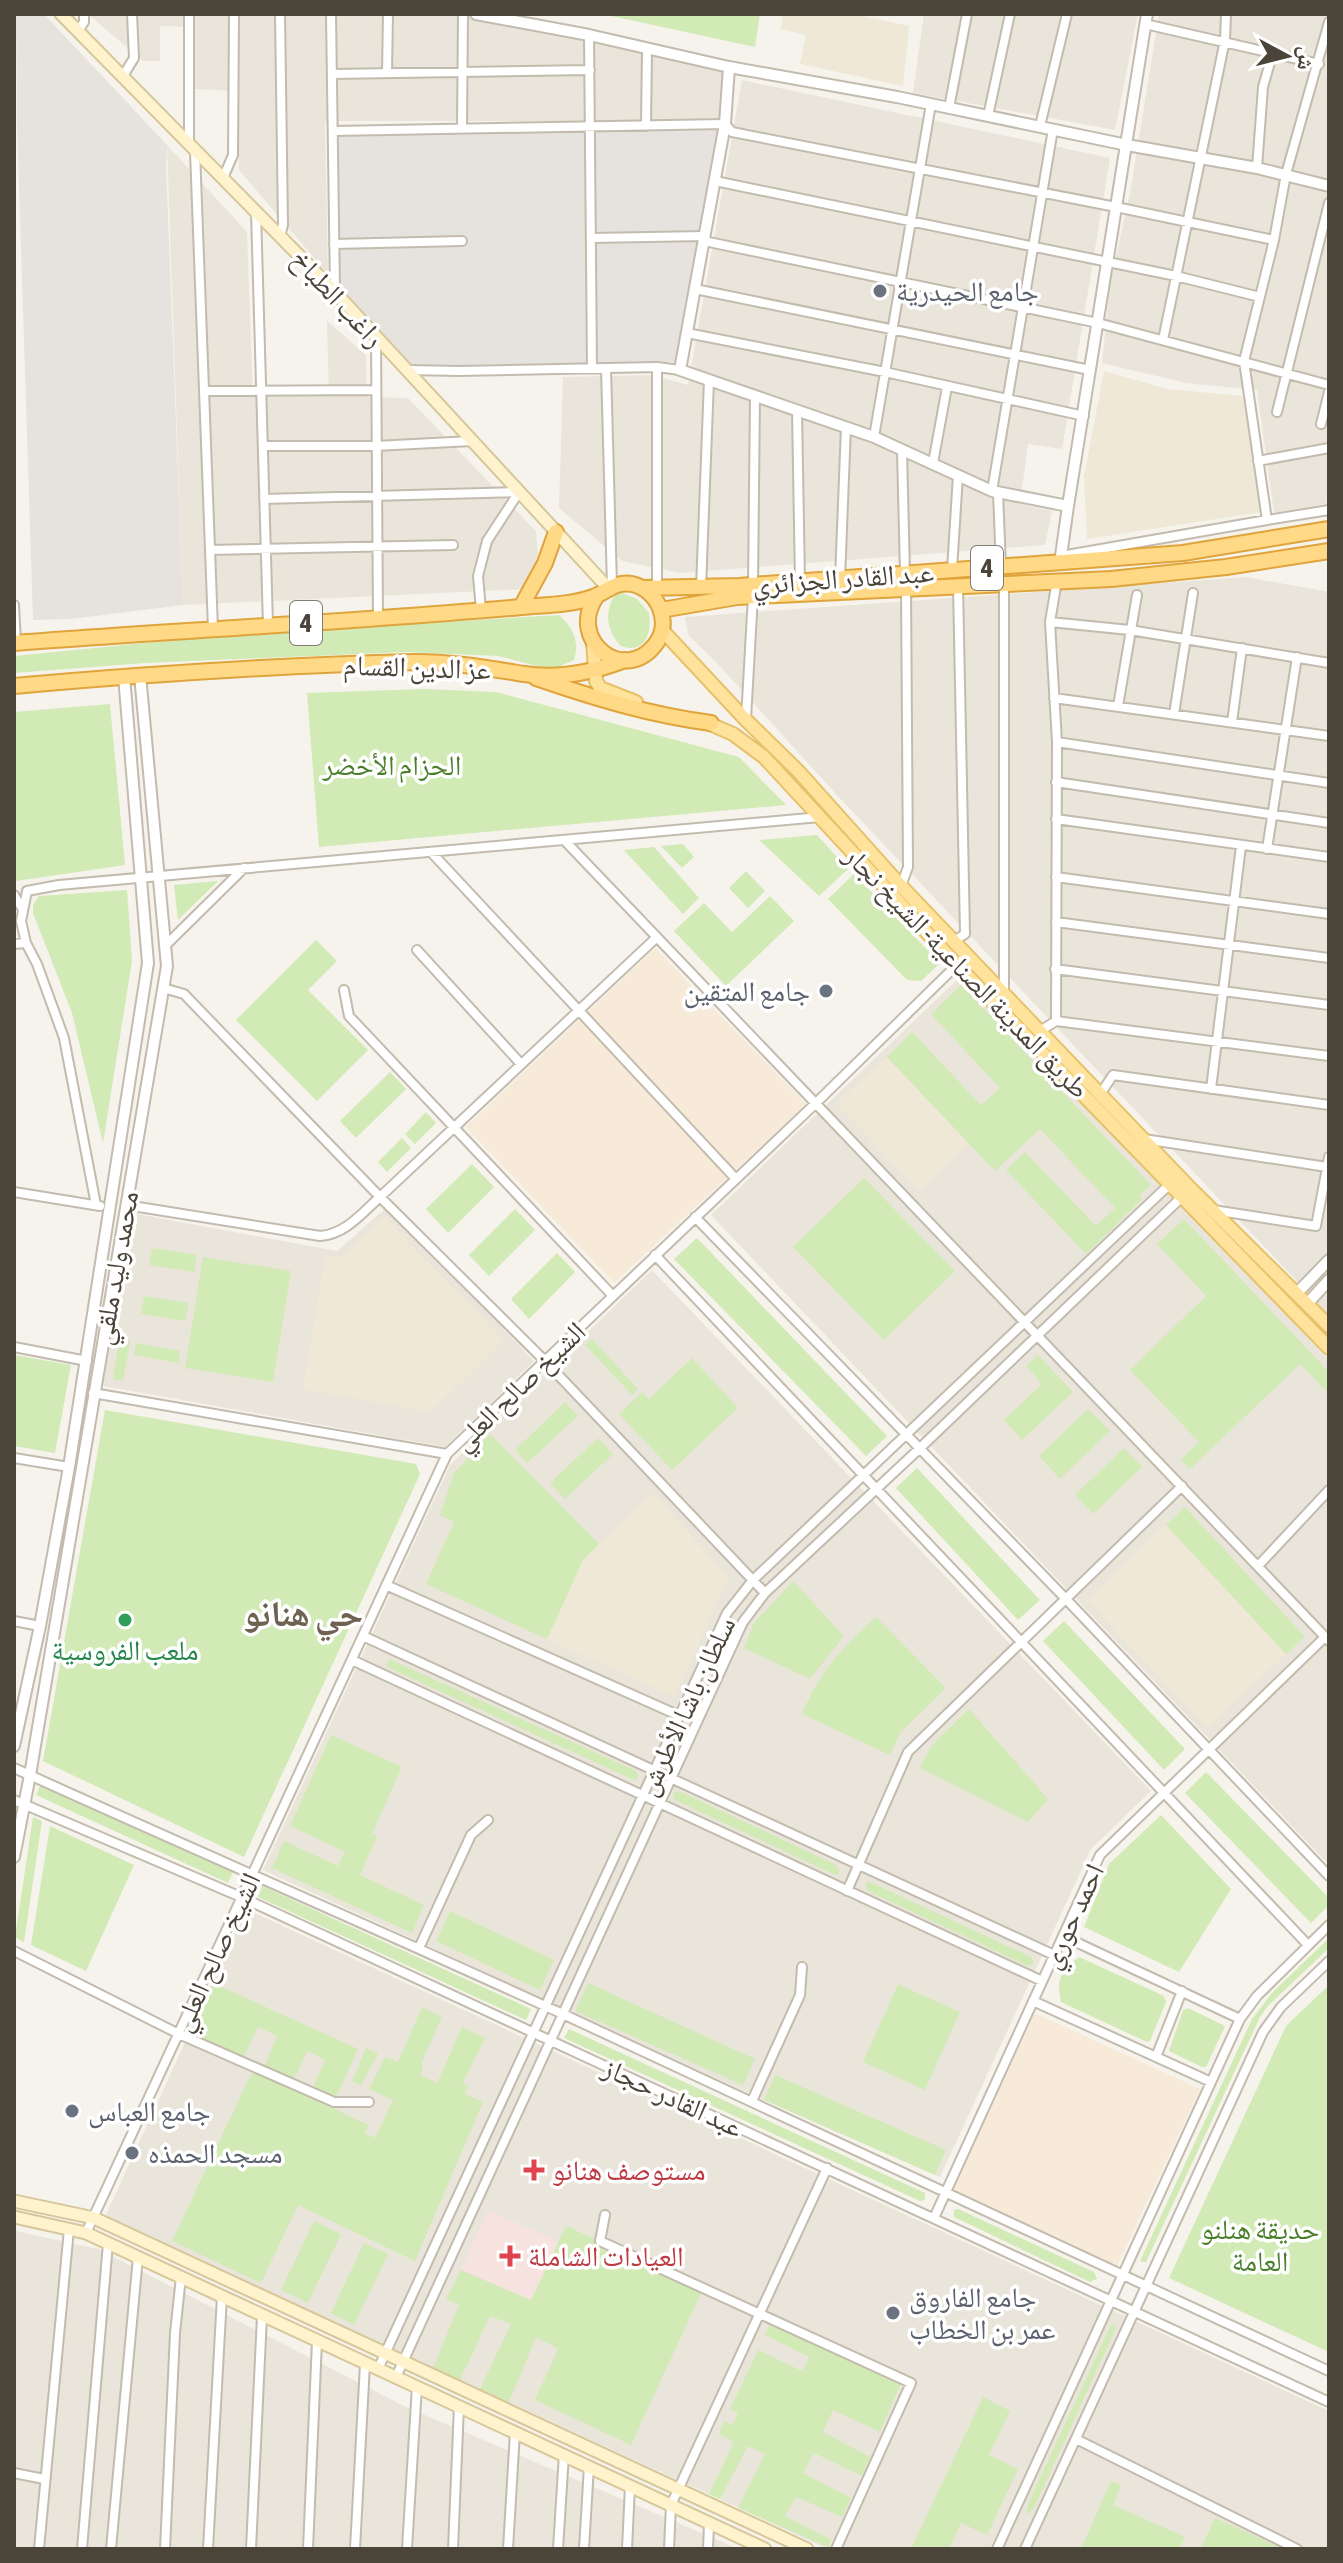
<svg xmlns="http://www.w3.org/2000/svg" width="1343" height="2563" viewBox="0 0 1343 2563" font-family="'Asap Condensed','Noto Naskh Arabic',sans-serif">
<rect width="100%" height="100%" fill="#f6f3ec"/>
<path fill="#eae5da" d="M88,14H457L722,71L721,121H325L328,274L239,170V91L195,89L194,27L160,26V61H143Z
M924,14H1138L1115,130L913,93Z
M1159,14H1329V503L1274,513L1257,390L1186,383L1102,363L1110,285L1131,188Z
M742,80L1110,158L1062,449L1028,444L1020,504L1052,511L1045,545L680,573L622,561L559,508L563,377L653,375L688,385Z
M167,145L247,232L253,396H329L327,321L366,355L367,397L408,398L536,531L538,555L527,589L183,605Z
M1246,577L1329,592V1315L835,793L717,663L688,635L685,617Z
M962,975L1329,1360V1865L711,1215Z
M387,1207L534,1361L445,1447L103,1386L131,1213L337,1251Z
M652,1270L1151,1791L1091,1849L940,2177L764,2100L263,1870L450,1465Z
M246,1909L1329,2411V2549H828L105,2217Z
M16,2231L98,2249L404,2406L739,2549H14Z"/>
<path fill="#f7ead8" d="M655,948L806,1104L614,1283L466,1127Z
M1035,2013L1200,2089L1116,2268L953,2190Z"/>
<path fill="#e6e2dd" d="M16,14H44L167,145L166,165L183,605L71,619L33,620L17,125Z
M718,127L678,362L410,366L338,289L336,133Z"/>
<path fill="#efe8d6" d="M783,14H854L909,26L903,86L800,64L806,35L781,29Z
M1104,371L1167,389L1243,396L1262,512L1087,539L1084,476Z
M887,1057L968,1143L920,1190L836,1104Z
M385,1217L504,1341L430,1412L303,1389L325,1255L341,1258Z
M652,1493L729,1577L675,1697L547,1639L583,1560Z
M1166,1525L1286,1654L1207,1728L1087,1600Z"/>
<path fill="#f6e3e0" d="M488,2210L559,2242L531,2301L461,2270Z"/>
<path fill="#d2eab5" d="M602,14H760L755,47Z
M622,593L637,599L649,613C652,633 645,655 621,646C607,631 604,614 614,596Z
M559,615C573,627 580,642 574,660L552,670L498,656L406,652L145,663L14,673V656L215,636Z
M424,689L496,692L739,757L786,805L319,847L307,693Z
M110,704L125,865L16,881L14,878V712Z
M817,835L848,869L819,896L759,840Z
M683,844L694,857L682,868L661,846Z
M654,847L699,898L683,914L624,850Z
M746,871L765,891L748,908L729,888Z
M854,874L940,963L921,981L907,980L828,899Z
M218,881L178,920L174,885Z
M127,890L132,961L103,1143L72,1013L33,913V905L39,896Z
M770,896L794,921L726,986L674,931L704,903L732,932Z
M316,940L337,961L308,990L368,1050L317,1101L236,1020Z
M961,985L1151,1185L1139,1195L1142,1199L1086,1254L1006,1170L1025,1152L1096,1226L1115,1208L1040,1129L995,1171L887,1057L912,1032L981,1105L1000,1088L931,1014Z
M390,1072L406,1089L356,1138L340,1121Z
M426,1112L436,1123L415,1144L405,1134Z
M402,1138L411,1148L387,1172L378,1162Z
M472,1164L494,1187L448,1233L426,1209Z
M864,1178L955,1271L884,1340L793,1247Z
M515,1209L535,1230L489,1276L469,1255Z
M1184,1219L1329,1372V1394L1300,1364L1190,1469L1181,1460L1199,1442L1130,1370L1206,1296L1157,1244Z
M697,1238L887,1436L866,1456L674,1259Z
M152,1248L197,1255L194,1272L149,1265Z
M557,1253L575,1272L529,1319L511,1299Z
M203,1257L291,1271L273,1382L185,1368Z
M144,1296L189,1303L185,1321L141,1314Z
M119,1339L130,1341L123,1381L113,1379Z
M592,1339L638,1389L632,1395L585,1345Z
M136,1343L180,1351L179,1363L134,1355Z
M14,1355L71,1365L55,1453L14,1446Z
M1038,1355L1073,1392L1022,1440L1004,1420L1042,1384L1026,1366Z
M692,1358L738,1408L672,1470L619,1414L642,1392L649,1399Z
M565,1402L578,1416L527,1463L515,1450Z
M1088,1409L1110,1431L1060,1479L1039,1456Z
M105,1410L416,1464L420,1474L244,1857L43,1761Z
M490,1434L599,1544L583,1560L547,1639L426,1584L454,1522L440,1515L454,1473Z
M598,1438L613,1454L565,1499L550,1483Z
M1124,1448L1142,1467L1093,1514L1075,1495Z
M917,1468L1040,1600L1018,1620L896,1488Z
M1185,1507L1305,1637L1286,1654L1166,1525Z
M793,1581L844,1636L810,1679L744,1648L754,1623Z
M876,1617L946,1688L900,1733L890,1755L802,1714C821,1669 841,1649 876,1617Z
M1064,1621L1185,1749L1164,1770L1043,1641Z
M389,1659L636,1771L638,1775L637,1779L634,1780L389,1668L386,1665Z
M969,1709L1048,1799L1028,1822L920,1768L931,1746Z
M331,1735L402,1767L372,1834L377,1836L360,1875L424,1905L412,1933L272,1868L284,1841L338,1866L345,1852L290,1826Z
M1206,1772L1329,1898V1905L1311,1923L1185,1793Z
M41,1784L233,1872L228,1883L36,1795Z
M679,1791L836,1865L840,1871L837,1875L833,1874L675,1800L673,1796L675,1792Z
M1161,1815L1231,1889L1179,1972L1084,1927L1109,1864Z
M33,1817L42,1821L24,1942L15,1937Z
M50,1826L134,1865L86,1971L31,1945Z
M866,1882H870L1031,1957L1034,1963L1028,1966L866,1890Z
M262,1886L531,2009L526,2020L258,1897Z
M450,1911L554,1960L540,1990L436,1941Z
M1329,1938V1948L1268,2006L1260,2017L1146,2262H1141V2259L1252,2019L1272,1993Z
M1079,1957L1164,1996L1166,2002L1150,2041L1147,2042L1061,2002C1056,1979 1060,1972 1079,1957Z
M213,1983L358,2049L334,2102L312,2090L325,2060L307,2051L293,2081L264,2067L277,2036L258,2027L243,2059L190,2035Z
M588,1983L755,2059L743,2085L575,2011Z
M898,1984L960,2012L925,2090L863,2062Z
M1329,1985V2352L1169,2278L1286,2026Z
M422,2007L442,2017L422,2062L423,2068L420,2075L437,2083L462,2027L485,2038L463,2083L468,2086L465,2094L483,2102L415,2261L298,2205L261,2283L172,2241L253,2070L368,2125L365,2133L375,2138L393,2100L369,2089L385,2057L398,2062Z
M1188,2008L1225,2026L1206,2067H1202L1169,2051L1183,2010Z
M569,2029L925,2193V2200L920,2201L564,2038Z
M366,2048L378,2054L361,2085L352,2081Z
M775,2075L946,2150L935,2175L764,2100Z
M958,2209L1094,2272L1097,2279L1090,2282L954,2217V2210Z
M314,2221L341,2234L308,2303L281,2290Z
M566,2226L704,2287L631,2445L535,2400L558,2349L536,2337L509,2402L480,2389L511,2324L490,2316L460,2380L433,2368L459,2305L446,2299L461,2270L531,2300Z
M364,2243L388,2254L354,2325L331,2313Z
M771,2321L900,2381V2385L880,2432L833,2410L823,2432L870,2457L862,2476L814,2453L803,2473L851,2498L842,2517L796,2497L785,2516L832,2540L828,2547L738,2508L765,2454L748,2446L720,2499L709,2494L734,2442L719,2434L724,2421L732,2425L738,2413L730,2409L758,2350L802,2371L809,2357L765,2335Z
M1114,2324L1116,2328L1034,2508L1026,2515L1028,2504L1111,2325Z
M983,2397L1010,2411L989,2455L1018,2469L987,2535L961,2523L949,2549H911Z
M1111,2481L1121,2485L1113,2505L1185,2537L1179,2549H1081Z
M1215,2518L1284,2549H1201Z"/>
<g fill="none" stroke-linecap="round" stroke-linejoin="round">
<g stroke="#c2bbae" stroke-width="12">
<path id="minor" d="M331,14L335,291
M1145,24L1319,64
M78,31L84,22V14
M589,35L592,368
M387,73L388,14
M332,74L590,70
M123,76L134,58L132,14
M949,108L967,14
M988,116L1010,14
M646,126L647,49
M1040,126L1067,14
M462,128L463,14
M333,131L725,124L732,132L1116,207L1274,240
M189,144V14
M195,151L213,629
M1257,168L1263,87L1273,52
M223,178L233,155L234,14
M715,181L1176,276L1260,297
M256,212L268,625
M280,236L283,225L280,14
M591,238L705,236
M704,241L1098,323L1329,385
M334,244L462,241
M695,289L1090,370
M687,333L885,372L1084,416
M376,338L378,619
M1163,340L1225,40L1226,14
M657,367V588
M606,368L612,586
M407,370L459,371L657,367L680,370
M204,391L376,390
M797,410L800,582
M1277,412L1329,203
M1321,424L1329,392
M874,437L931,104
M263,446H375L472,441
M902,450L905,574
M1258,461L1329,448
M933,463L947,387
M992,491L1053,129
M998,492L1001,567
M264,499L519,492
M1267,520L1329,510
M210,550L453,545
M1061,556L1267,520L1244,361L1274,240L1286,174L1329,22
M952,570L958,475
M840,579L846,427
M753,585L755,396
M701,588L709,380
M14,605L16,643
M481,610L478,576L487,541L519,492
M1050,622L1130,630L1329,663
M1054,698L1329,736
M1118,706L1137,595
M1174,714L1193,593
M746,719L753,596
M1232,722L1242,648
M1057,742L1329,783
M1056,782L1329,823
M1056,819L1329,857
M566,842L1329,1641
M1267,849L1297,657
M431,852L736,1179
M1056,877L1329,914
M901,886L908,867L906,588
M14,895L22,908
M1056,922L1329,958
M954,941L965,934L958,585
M14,944L26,943
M166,945L244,868
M417,950L521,1064
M1055,969L1329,1005
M163,988L184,994L380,1197L545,1361L765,1593
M344,990L349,1016L613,1296
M1004,994V584
M1056,1021L1057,742L1050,622L1057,580
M1040,1031L1056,1021L1329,1056
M1211,1089L1241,846
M1101,1093L1113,1075L1329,1105
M1144,1139L1327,1167
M14,1192L100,1206
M96,1205L64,1038L37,964L26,943L21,921L27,891L59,885L820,817
M126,1205L320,1236C346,1234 362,1213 380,1197L657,937
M1213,1210L1316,1226L1329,1157
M695,1217L1065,1598L1329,1876
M655,1255L1308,1945
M14,1347L87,1361
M93,1393L447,1454
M14,1458L69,1467
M1258,1566L1329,1490
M386,1585L680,1716
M14,1621L40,1626
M363,1636L1054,1955
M352,1660L1042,1981
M14,1768C197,1851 382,1931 565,2015C820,2132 1073,2254 1329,2371
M14,1800L241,1897L1329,2402
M847,1891L908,1752L1182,1486
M1063,1936L1240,2019
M419,1948L471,1835L488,1820
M14,1951L179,2034L334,2102H369
M1033,2001L1211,2082
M1156,2057L1182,1991
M752,2101L800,1995L802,1967
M605,2215L600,2241L911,2383L836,2549
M934,2218L1100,1855L1325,1637
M86,2233L447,1454L816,1103L967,955
M378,2369L727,1613L753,1580L1172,1182
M396,2377L743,1622L765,1593L919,1449L1185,1194
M1076,2439L1297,2549
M14,2473L44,2479
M39,2549L69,2229
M82,2549L108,2243
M111,2549L138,2257
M165,2549L175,2333L181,2277
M208,2549L222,2296
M251,2549L262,2316
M308,2549L317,2341
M355,2549L365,2364
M407,2549L417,2386
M453,2549L459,2406
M508,2549L515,2432
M558,2549L564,2454
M584,2549L589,2466
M627,2549L630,2486
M669,2549L671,2505L827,2168
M708,2549L709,2524
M997,2549L1240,2019L1257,1996L1329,1925
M1025,2549L1263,2032L1281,2007L1329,1961"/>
</g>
<g stroke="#c2bbae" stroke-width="14">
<path id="tertiary" d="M476,14L589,35L729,67
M1068,506L992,491L874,437L680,370L725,124L729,67L897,97L1127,145L1257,168L1329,186
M1060,563L1068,506L1147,14
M1297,1293L1329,1260
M1307,1304L1329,1280
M14,1746L40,1626L69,1467L148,963L124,676
M14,1857L30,1775L167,966L140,675"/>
</g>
<g stroke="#d6c79b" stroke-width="15">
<path id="secondary" d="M61,14L335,292L608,588
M14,2201L94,2218L807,2549
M14,2217L86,2233L765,2549"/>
</g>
<g stroke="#e6c16a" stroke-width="16">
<path id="primary" d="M662,630L745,719L799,772L901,886L1004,994L1190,1188L1329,1326
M593,642L596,681L600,688L636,702
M703,721L733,734L764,757L957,965L1329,1348"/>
</g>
<g stroke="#e0a43c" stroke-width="18">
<path id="trunk" d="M642,588L739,586L1183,553L1329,529
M521,607L545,563L556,532
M661,610L737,597L1111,579L1226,567L1329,551
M14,643C183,630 353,622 522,607C544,605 572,605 593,597C607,592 615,581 632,584C659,590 673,624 654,646C623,684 567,640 596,597
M536,678C594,698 650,715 711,723
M14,686C148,674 281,665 415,662C453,662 487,668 524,674C558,679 594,672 625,660"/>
</g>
<use href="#minor" stroke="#fff" stroke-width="8"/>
<use href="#tertiary" stroke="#fff" stroke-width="10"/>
<use href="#secondary" stroke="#fff3cd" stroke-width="11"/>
<use href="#primary" stroke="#ffe39c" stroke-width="12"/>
<use href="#trunk" stroke="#ffd985" stroke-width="14"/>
</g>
<g fill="#6b7280" stroke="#fff" stroke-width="3">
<circle cx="880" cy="291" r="8"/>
<circle cx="826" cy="991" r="8"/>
<circle cx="72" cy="2111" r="8"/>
<circle cx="132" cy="2153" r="8"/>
<circle cx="893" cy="2313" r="8"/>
</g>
<circle fill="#2e9e5b" stroke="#fff" stroke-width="3" cx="125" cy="1620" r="8"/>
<g fill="#e0444e" stroke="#fff" stroke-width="3">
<path d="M530 2158h8v8h8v8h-8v8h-8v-8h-8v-8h8z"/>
<path d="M506 2244h8v8h8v8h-8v8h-8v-8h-8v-8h8z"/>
</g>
<g text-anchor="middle" stroke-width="7" stroke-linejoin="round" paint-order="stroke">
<g fill="#fff" stroke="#817c74" stroke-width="2">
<rect x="971" y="546" width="32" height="44" rx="6"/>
<rect x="290" y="601" width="32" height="44" rx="6"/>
</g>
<g font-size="26" font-weight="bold" fill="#4b4439">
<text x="987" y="577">4</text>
<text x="306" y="632">4</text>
</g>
<g font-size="28" fill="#5b616d" stroke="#fff" text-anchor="start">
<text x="896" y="301">جامع الحيدرية</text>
<text x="810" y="1001" text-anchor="end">جامع المتقين</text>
<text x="88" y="2121">جامع العباس</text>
<text x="148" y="2163">مسجد الحمذه</text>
<text x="909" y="2307">جامع الفاروق<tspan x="909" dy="32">عمر بن الخطاب</tspan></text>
</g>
<g font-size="28" fill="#4b4439" stroke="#fff">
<text transform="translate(338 298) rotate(47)" y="10">راغب الطباخ</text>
<text transform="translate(843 578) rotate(-4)" y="10">عبد القادر الجزائري</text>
<text transform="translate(417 667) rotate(2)" y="10">عز الدين القسام</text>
<text transform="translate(967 972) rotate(46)" y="10">طريق المدينة الصناعية- الشيخ نجار</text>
<text transform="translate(115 1268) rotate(-80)" y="10">محمد وليد ملقي</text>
<text transform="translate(519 1386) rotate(-44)" y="10">الشيخ صالح العلي</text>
<text transform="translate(686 1706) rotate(-65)" y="10">سلطان باشا الأطرش</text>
<text transform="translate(1072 1916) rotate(-65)" y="10">احمد حوري</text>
<text transform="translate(216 1952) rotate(-65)" y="10">الشيخ صالح العلي</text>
<text transform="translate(673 2097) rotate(25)" y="10">عبد القادر حجاز</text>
</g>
<g font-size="28" fill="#4a7f2a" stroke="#fff">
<text x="392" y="775">الحزام الأخضر</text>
<text x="1260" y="2239">حديقة هنلنو<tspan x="1260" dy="32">العامة</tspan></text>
</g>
<g font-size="28" fill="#27864d" stroke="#fff">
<text x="125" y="1660">ملعب الفروسية</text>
</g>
<g font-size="28" fill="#be3a42" stroke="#fff" text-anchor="start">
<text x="552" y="2180">مستوصف هنانو</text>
<text x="528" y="2266">العيادات الشاملة</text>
</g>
<g font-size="36" font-weight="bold" fill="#6e6250" stroke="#fff">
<text x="303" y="1626">حي هنانو</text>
</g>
</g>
<rect width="1343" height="2563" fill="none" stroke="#4b4439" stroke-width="32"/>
<g transform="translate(1287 56) rotate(97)" stroke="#ffffff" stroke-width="6" paint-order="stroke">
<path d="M0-6L14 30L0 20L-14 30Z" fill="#4b4439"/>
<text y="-12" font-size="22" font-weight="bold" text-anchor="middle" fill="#4b4439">ش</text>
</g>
</svg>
